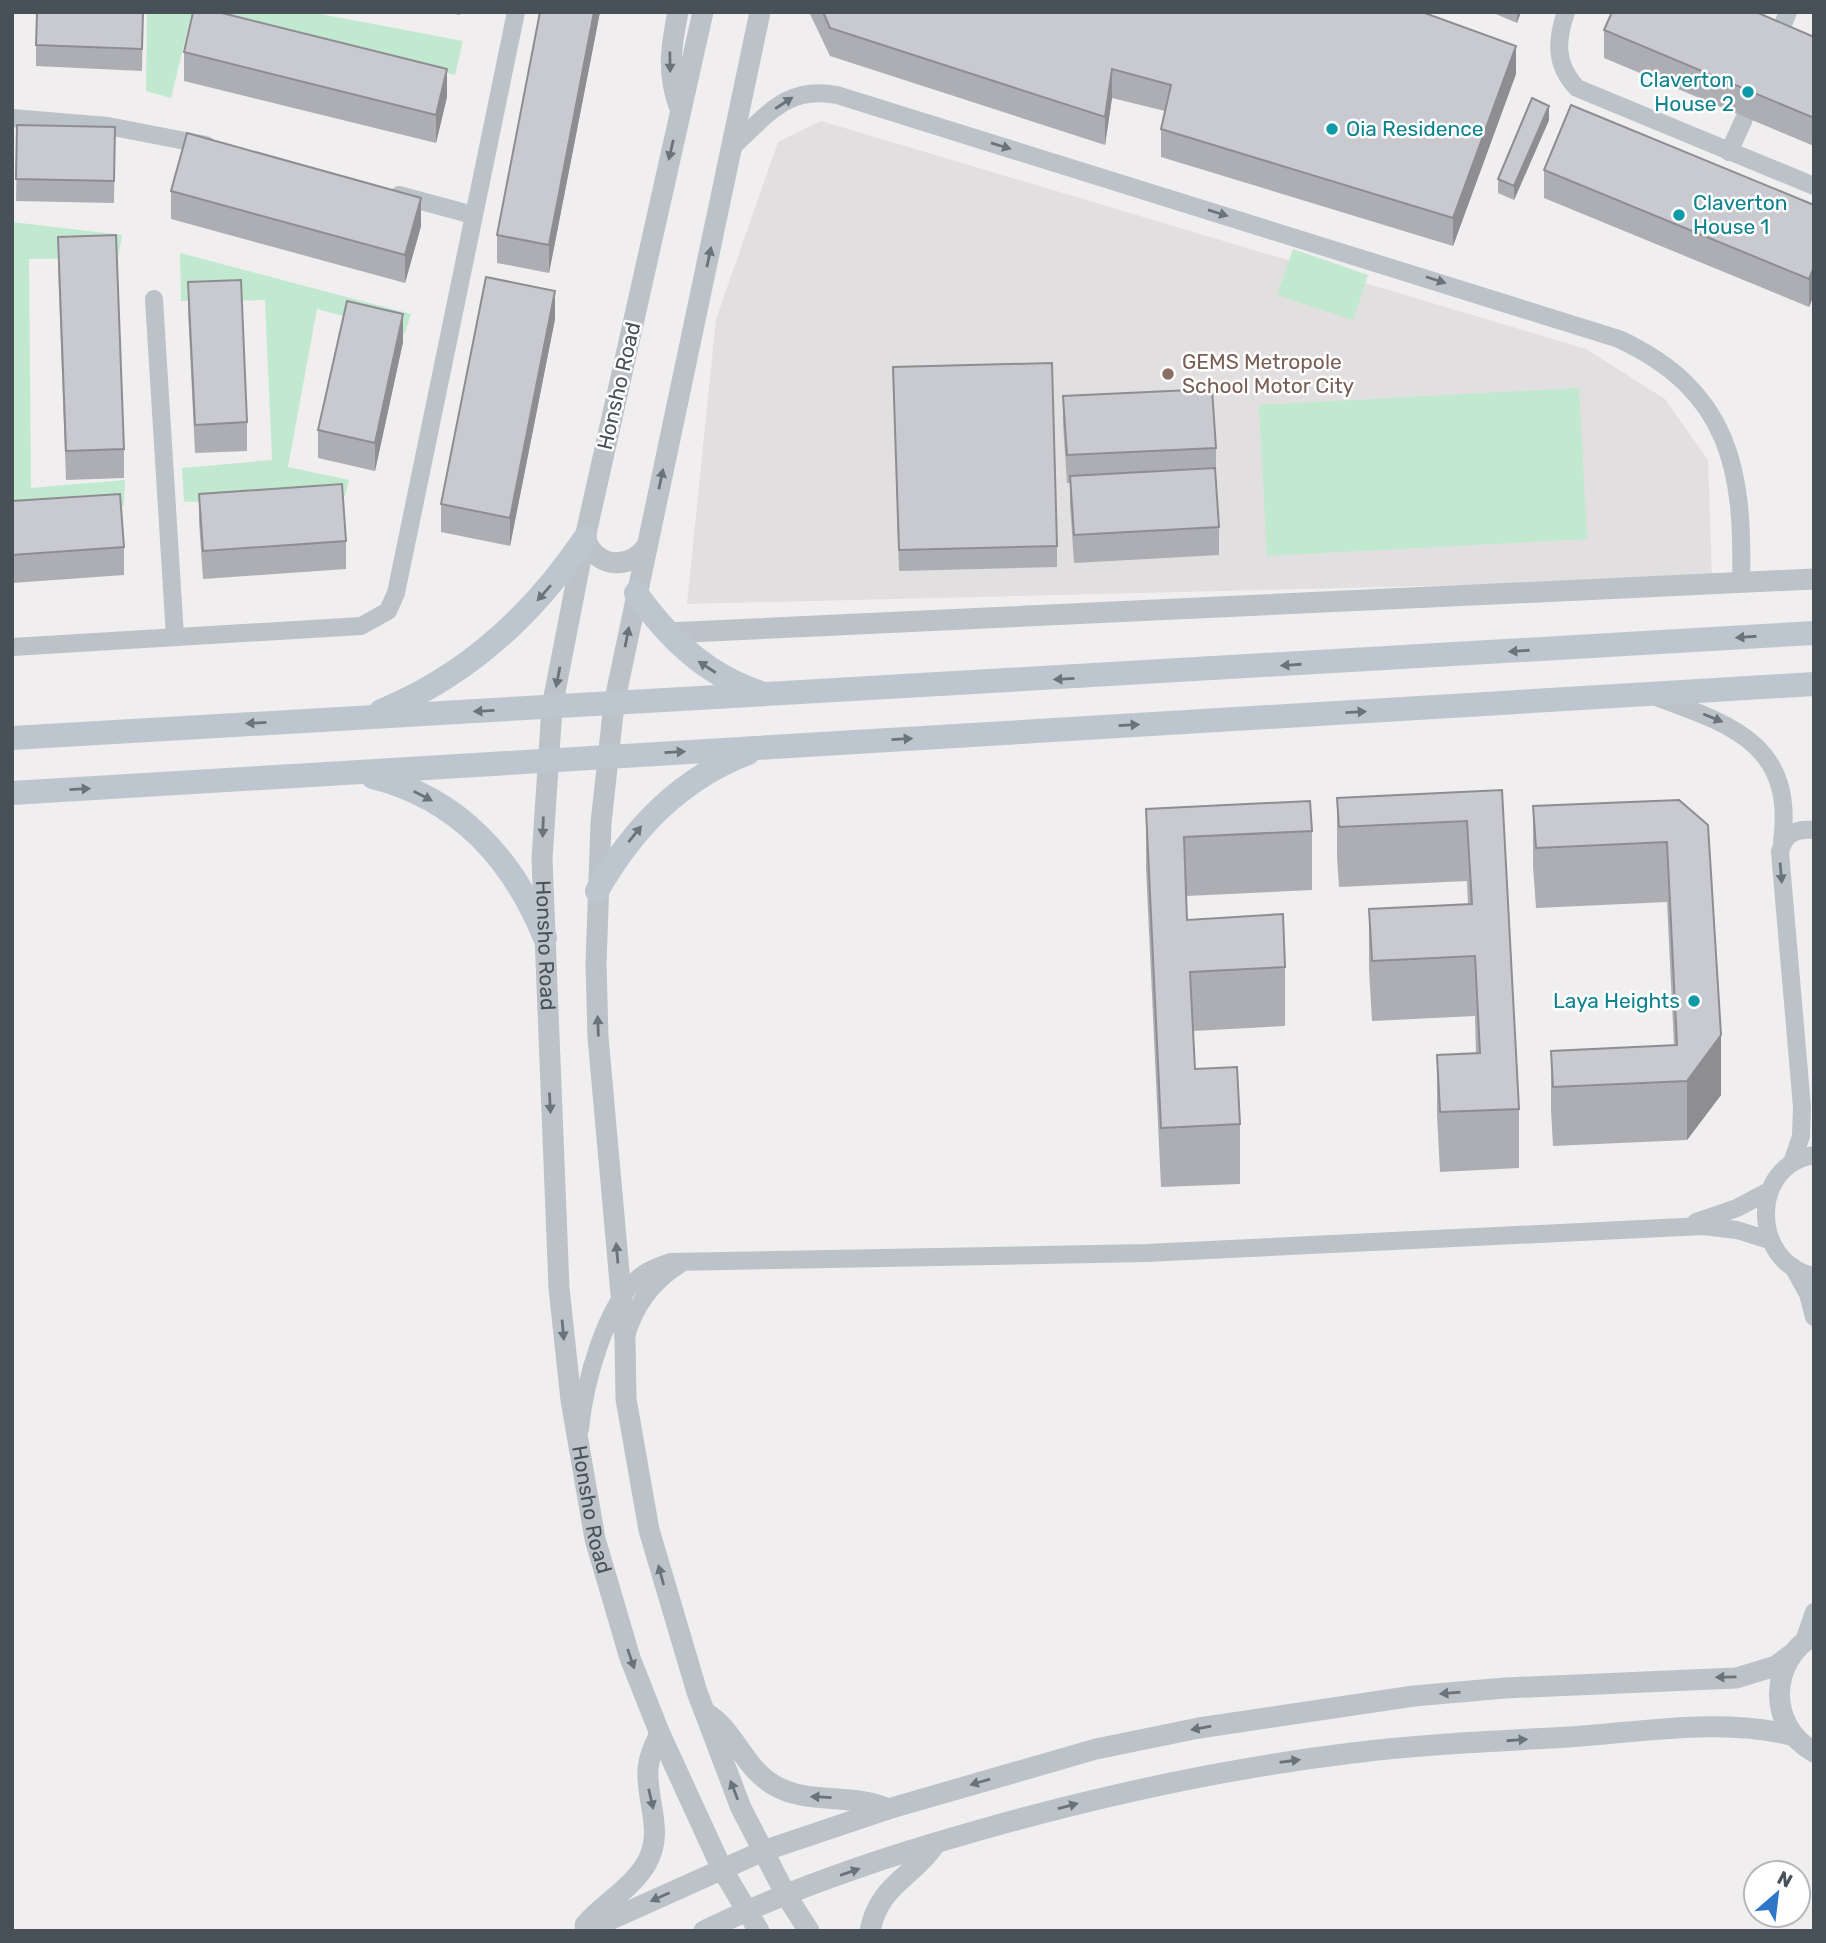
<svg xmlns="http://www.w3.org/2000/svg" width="1826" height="1943" viewBox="0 0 1826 1943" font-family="Rubik,sans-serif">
<rect width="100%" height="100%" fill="#f0eeee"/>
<path fill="#e1dfdf" d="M821,121L1586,349L1665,399L1708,460L1712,579L687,604L716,319L778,142Z"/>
<path fill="#c1e9cf" d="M147,12H192L171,98L146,91Z
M197,12H310L463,41L455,75Z
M12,222L122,235L118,258L29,259L31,488L125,480L124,506L12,511Z
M1293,249L1368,275L1353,320L1277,295Z
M180,253L411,314L405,333L317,309L288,467L349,480L345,496L184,502L182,468L272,460L265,300L181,301Z
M1579,388L1587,539L1267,556L1259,405Z"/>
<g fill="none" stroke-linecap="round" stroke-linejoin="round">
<path stroke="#bbc2c8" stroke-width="18" d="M1566,12C1556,41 1555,65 1577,88L1814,186
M1775,44L1788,12
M12,118L108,126L206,145
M732,147C767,116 786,85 837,95L1619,339C1730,391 1744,469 1741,583
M1729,152L1744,119
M399,195L473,215
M154,299L175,637
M12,647L361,626L388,611L396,593L516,12
M1656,697C1733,725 1795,745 1782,842
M1814,1155C1749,1165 1751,1264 1814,1276
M1792,1163L1801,1136L1802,1107L1780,852C1784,834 1796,828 1814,830
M1696,1222L1737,1208L1769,1191
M1793,1267L1808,1294L1814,1317
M626,1336C635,1305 652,1282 679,1265
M580,1429C584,1386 605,1303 641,1276C649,1269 660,1266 670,1262L1146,1253L1703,1226L1737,1230L1769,1240
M1804,1641L1814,1612"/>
<g stroke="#bbc2c8" stroke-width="21">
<path d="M678,12C671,46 667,73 679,106"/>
<path id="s1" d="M703,12L585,538L552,707L542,859L559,1288L571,1400L595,1539L630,1658L660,1734L722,1869L759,1931"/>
<path d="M760,12L614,704L601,823L596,964L598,1037L625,1339L626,1399L649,1530L697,1692L741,1808L786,1895L809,1931"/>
<path d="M585,538C596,568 629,571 647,546"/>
<path d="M667,633L1814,579"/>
<path d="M1814,1635C1769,1661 1767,1726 1814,1752"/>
<path d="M706,1713C735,1731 743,1766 772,1784C807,1806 851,1792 888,1809"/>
<path d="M585,1925C604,1903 631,1889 646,1864C665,1832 646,1803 648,1769C649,1756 654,1746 660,1734"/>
<path d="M585,1931L763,1851L888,1809L1096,1749L1199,1728L1414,1696L1505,1688L1736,1678L1776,1666L1789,1656"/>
<path d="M704,1931C803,1882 910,1849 1016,1820C1127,1790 1237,1767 1352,1753C1424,1744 1498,1741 1570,1737C1641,1732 1726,1717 1794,1736"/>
<path d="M870,1931C879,1884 913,1878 936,1843"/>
</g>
<path stroke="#bdc6cf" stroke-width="24" d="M636,593C669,639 706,675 761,693
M381,711C467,676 533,615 585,538
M12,738L1814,633
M373,777C458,798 513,859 545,938
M12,793L1814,684
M597,891C633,828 680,779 748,753"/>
</g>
<path fill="#adaeb3" d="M143,12L142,71L36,66V45Z
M445,12H461L460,15Z
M600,12L549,273L497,263V235Z
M809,12H1422L1516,74L1453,246L1161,157V129L1165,111L1112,98L1105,145L830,56Z
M1491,12H1521L1517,23Z
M1604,30L1814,37V146L1604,58Z
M184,52L447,97L436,143L184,81Z
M1549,120L1514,200L1498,193V179Z
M17,125L115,127L114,203L16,201Z
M1544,170L1814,205V295L1809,307L1544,198Z
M171,191L421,226L405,283L171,219Z
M58,237L124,449V478L66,480L58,265Z
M188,282L247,422V451L195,453L188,310Z
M555,319L510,546L441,532V504Z
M403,342L375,471L318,458V430Z
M893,367L1057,546V567L899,571Z
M1063,396L1216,448V476L1219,527V555L1074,563L1070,504V483H1067L1063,424Z
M199,494L346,541V569L203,579L199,522Z
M12,501L124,547V575L12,583Z
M1502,790L1519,1109V1168L1440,1172L1437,1115V1055L1476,1053L1475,1016L1372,1021L1369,969V909L1468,904L1467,881L1339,887L1337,857V798Z
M1679,800L1721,1095L1687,1140L1553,1146L1551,1110V1051L1674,1045L1667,902L1536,908L1533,866V806Z
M1146,809L1312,831V890L1186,896L1187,920L1285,967V1026L1193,1031L1195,1069L1240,1124V1184L1161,1187L1146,868Z"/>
<path fill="#8d8d92" d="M594,12H600L549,273V245Z
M1517,12H1521L1517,23Z
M1516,46V74L1453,246V218Z
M447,69V97L436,143V115Z
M1112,69V98L1105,145V117Z
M1549,106V120L1514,200V186Z
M421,198V226L405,283V255Z
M1814,267V295L1809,307V279Z
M555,291V319L510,546V518Z
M403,314V342L375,471V443Z
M1721,1035V1095L1687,1140V1081Z"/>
<path fill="#c9cad0" stroke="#8d8d92" stroke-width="2" d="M37,12H143L142,49L36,45Z
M193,12H218L447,69L436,115L184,52Z
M540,12H594L549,245L497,235Z
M823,12H1422L1516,46L1453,218L1161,129L1171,85L1112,69L1105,117L830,28Z
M1612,12H1756L1814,37V118L1604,30Z
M1532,98L1549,106L1514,186L1498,179Z
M1571,105L1814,205V267L1809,279L1544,170Z
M17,125L115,127L114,181L16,179Z
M187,133L421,198L405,255L171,191Z
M116,235L124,449L66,451L58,237Z
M486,277L555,291L510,518L441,504Z
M241,280L247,422L195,425L188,282Z
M347,301L403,314L375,443L318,430Z
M1052,363L1057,546L899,550L893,367Z
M1212,389L1216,448L1067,455L1063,396Z
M1215,468L1219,527L1074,535L1070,476Z
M342,484L346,541L203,551L199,494Z
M120,494L124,547L12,555V501Z
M1502,790L1519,1109L1440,1112L1437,1055L1480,1053L1475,956L1372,961L1369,909L1472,904L1467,821L1339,827L1337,798Z
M1679,800L1708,825L1721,1035L1687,1081L1553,1087L1551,1051L1677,1045L1667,842L1536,848L1533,806Z
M1310,801L1312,831L1184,837L1187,920L1283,914L1285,967L1190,972L1195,1069L1237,1067L1240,1124L1161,1128L1146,809Z"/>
<defs><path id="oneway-solid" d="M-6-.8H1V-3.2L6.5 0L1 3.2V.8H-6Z" transform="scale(1.75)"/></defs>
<g fill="#6a737a">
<use href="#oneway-solid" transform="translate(670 62) rotate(89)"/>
<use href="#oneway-solid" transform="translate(784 103) rotate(-33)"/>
<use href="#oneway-solid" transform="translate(1001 146) rotate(17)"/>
<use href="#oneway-solid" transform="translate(671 150) rotate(103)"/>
<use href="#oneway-solid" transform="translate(1218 213) rotate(17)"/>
<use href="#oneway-solid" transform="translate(709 257) rotate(-78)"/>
<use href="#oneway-solid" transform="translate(1436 280) rotate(18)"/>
<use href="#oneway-solid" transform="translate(661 479) rotate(-78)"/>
<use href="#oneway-solid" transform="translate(627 637) rotate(-79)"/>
<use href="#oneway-solid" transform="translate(558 677) rotate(101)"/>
<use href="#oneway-solid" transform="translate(1713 718) rotate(22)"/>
<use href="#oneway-solid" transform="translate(543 827) rotate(92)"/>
<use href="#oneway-solid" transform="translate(1781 873) rotate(85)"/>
<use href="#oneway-solid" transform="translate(598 1026) rotate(-92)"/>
<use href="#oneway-solid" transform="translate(550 1103) rotate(87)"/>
<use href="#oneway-solid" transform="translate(617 1253) rotate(-95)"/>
<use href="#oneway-solid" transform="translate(563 1330) rotate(85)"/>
<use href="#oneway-solid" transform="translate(661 1575) rotate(-105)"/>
<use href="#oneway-solid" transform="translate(631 1659) rotate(71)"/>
<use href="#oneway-solid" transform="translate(1726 1677) rotate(179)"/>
<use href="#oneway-solid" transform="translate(1450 1693) rotate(175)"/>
<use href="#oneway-solid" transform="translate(1201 1728) rotate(170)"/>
<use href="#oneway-solid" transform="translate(1517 1740) rotate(-4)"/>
<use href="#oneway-solid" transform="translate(1290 1761) rotate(-8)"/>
<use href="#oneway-solid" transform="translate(980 1782) rotate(164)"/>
<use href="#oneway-solid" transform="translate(734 1790) rotate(-111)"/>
<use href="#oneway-solid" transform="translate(821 1797) rotate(-177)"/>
<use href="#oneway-solid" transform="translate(651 1799) rotate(77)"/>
<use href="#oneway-solid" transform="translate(1068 1806) rotate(-15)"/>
<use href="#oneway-solid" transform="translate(850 1872) rotate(-19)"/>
<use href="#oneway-solid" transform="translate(660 1897) rotate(156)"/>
</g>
<g fill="#6b747c">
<use href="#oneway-solid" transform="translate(544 593) rotate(131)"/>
<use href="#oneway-solid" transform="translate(1746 637) rotate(176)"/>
<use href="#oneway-solid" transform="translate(1519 651) rotate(176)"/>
<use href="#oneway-solid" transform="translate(1291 665) rotate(176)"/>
<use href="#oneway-solid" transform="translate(707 667) rotate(-147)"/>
<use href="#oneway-solid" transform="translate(1064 679) rotate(177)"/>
<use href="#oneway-solid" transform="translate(484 711) rotate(177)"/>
<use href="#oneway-solid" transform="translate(1356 712) rotate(-3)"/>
<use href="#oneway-solid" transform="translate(256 723) rotate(177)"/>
<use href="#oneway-solid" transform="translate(1129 725) rotate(-3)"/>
<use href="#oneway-solid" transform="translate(902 739) rotate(-3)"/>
<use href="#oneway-solid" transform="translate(675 752) rotate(-3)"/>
<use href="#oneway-solid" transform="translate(80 789) rotate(-3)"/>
<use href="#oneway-solid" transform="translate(423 796) rotate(27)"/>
<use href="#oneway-solid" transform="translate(635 834) rotate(-51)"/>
</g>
<g fill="#0f9aa8" stroke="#fff" stroke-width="2.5">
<circle cx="1748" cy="92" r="7"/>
<circle cx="1332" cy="129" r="7"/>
<circle cx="1679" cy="215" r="7"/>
<circle cx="1694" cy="1001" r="7"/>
</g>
<circle fill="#8d6e63" stroke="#fff" stroke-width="2.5" cx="1168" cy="374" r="7"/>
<g text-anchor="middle" stroke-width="5" stroke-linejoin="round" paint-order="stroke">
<g font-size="21" fill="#0d838f" stroke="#fff" text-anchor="end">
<text x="1734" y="87">Claverton<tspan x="1734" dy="24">House 2</tspan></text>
<text x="1346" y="136" text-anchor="start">Oia Residence</text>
<text x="1693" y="210" text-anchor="start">Claverton<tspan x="1693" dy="24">House 1</tspan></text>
<text x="1680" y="1008">Laya Heights</text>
</g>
<g font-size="21" fill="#785e54" stroke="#fff" text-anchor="start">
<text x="1182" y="369">GEMS Metropole<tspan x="1182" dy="24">School Motor City</tspan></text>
</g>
<g font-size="21" fill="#485158" stroke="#fff">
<text transform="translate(619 386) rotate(-77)" y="7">Honsho Road</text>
<text dy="7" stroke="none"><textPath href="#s1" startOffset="950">Honsho Road</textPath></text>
<text dy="7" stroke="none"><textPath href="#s1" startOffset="1517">Honsho Road</textPath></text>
</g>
</g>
<rect width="1826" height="1943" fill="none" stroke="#485158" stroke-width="28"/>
<g transform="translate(1777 1894) rotate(28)"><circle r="33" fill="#ffffff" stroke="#b6b9bc" stroke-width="2"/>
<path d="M0-5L12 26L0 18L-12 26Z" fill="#2f76c9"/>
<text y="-10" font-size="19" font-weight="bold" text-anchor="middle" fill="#485158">N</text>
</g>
</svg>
